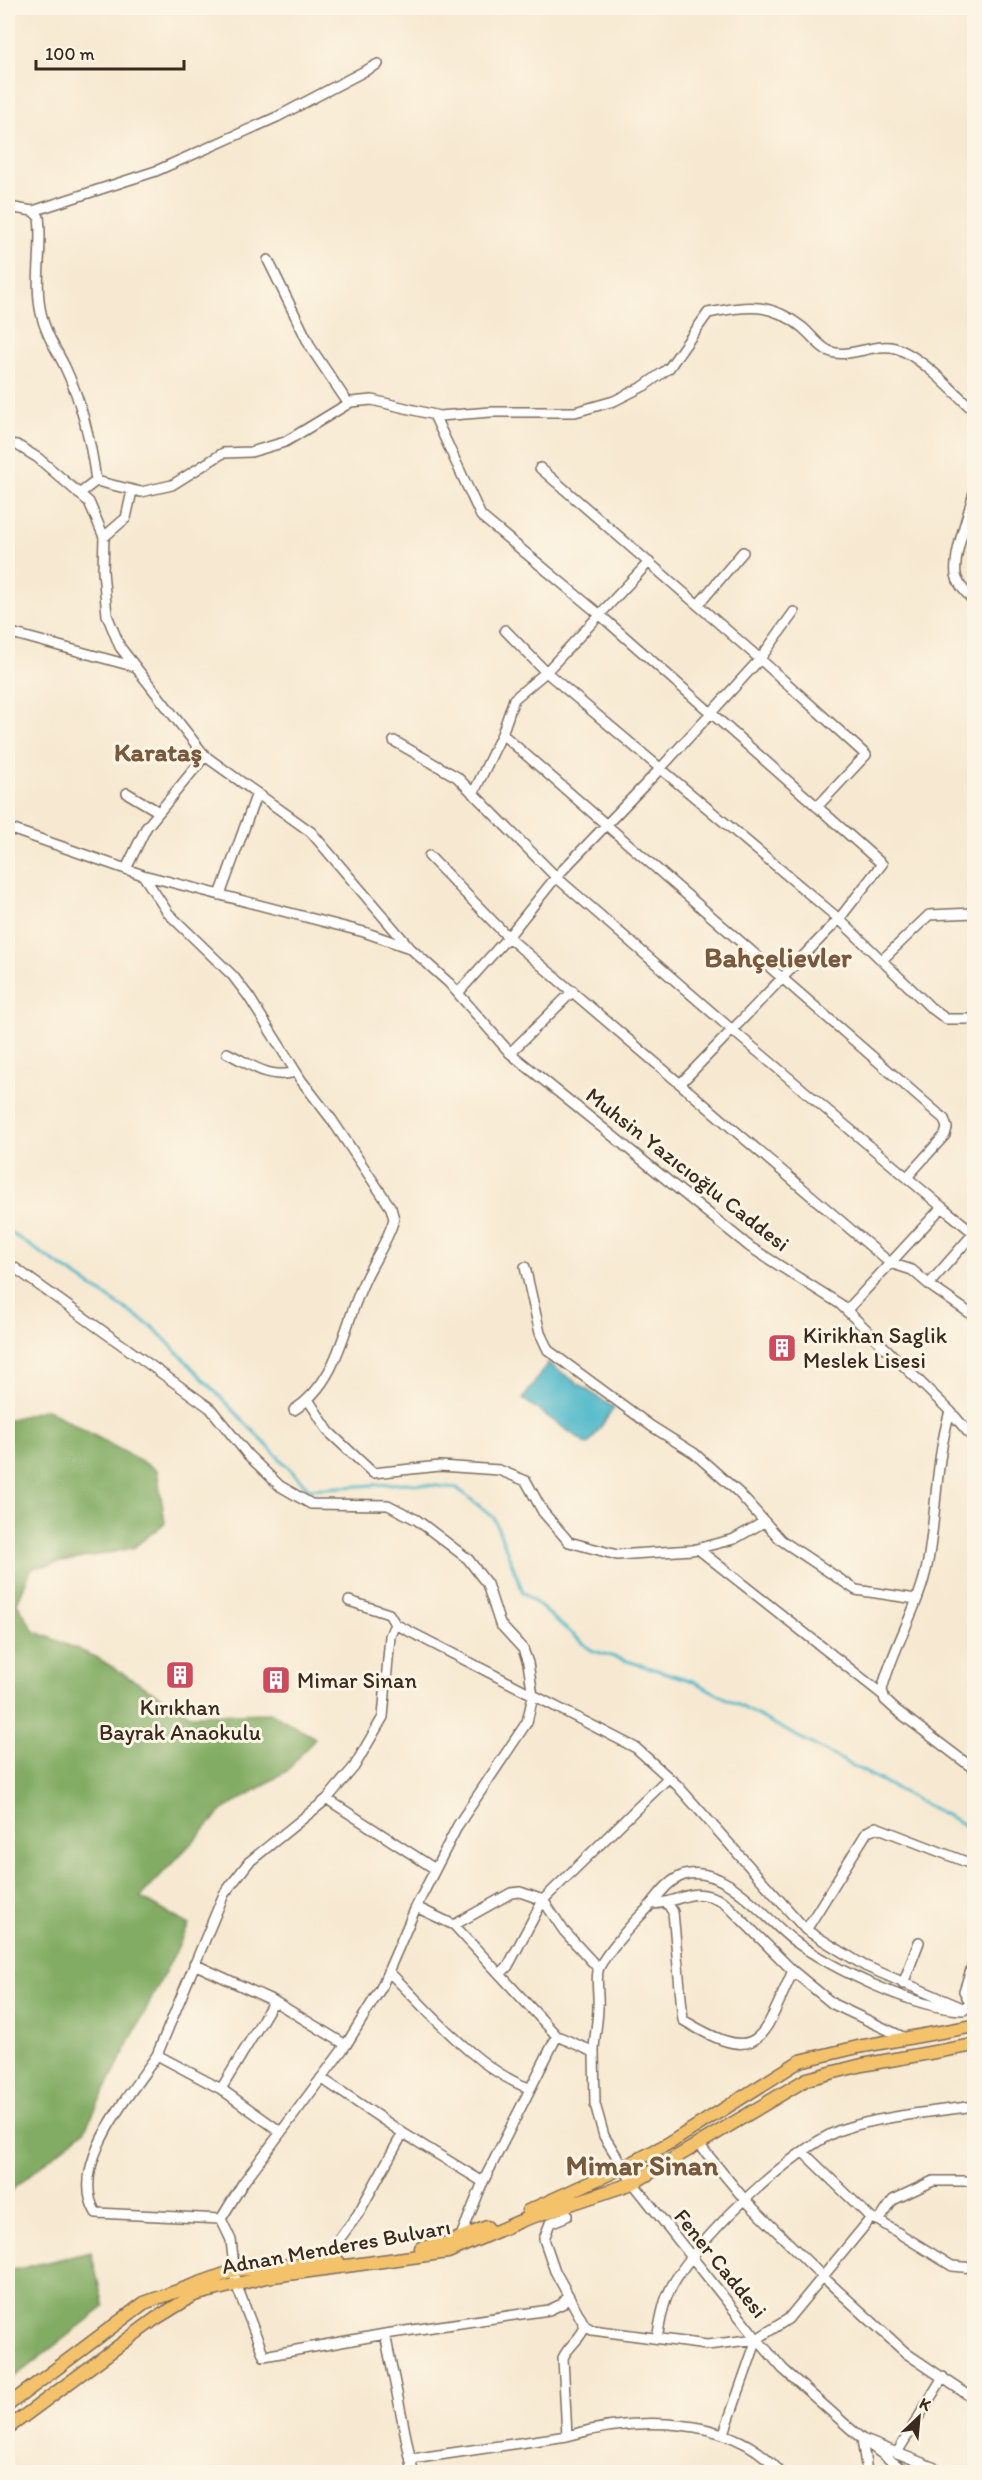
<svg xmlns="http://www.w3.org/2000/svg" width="982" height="2480" viewBox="0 0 982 2480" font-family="Itim,sans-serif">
<rect width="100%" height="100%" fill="#fcf5e5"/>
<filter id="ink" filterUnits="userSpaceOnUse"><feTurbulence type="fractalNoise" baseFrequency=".0167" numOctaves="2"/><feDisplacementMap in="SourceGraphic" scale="12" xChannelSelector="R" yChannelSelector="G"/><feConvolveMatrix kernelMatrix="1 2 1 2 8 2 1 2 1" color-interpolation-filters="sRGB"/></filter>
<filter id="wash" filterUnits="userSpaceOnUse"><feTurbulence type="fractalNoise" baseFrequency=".008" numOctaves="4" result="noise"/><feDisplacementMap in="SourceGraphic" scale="24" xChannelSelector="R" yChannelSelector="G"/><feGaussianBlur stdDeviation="1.35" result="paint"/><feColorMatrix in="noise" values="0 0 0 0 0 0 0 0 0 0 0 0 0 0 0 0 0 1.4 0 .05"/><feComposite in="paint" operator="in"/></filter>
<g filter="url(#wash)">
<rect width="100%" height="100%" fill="#f7e9d1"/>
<path fill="#82ac63" stroke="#5e6b40" stroke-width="1.5" d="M46,1409L157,1470L165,1523L133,1548L32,1568L17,1603L34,1631L96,1657L190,1715L272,1713L315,1738L287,1771L223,1810L140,1897L189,1925L84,2131L8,2193V1420Z
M91,2252L104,2307L8,2382V2271Z"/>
<path fill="#4cb7c9" stroke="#447074" stroke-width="1.5" d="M548,1363L614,1408L588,1445L523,1399Z"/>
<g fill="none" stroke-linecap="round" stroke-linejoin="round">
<path stroke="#4cb7c9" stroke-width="3" d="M8,1231L154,1328L309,1489L406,1483L457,1488L494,1518L523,1592L591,1650L693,1681L974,1830"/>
</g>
</g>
<g filter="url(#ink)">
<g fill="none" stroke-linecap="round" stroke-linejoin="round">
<g stroke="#7d6d5d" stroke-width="12">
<path id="minor" d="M8,207L33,211L39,217C43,249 34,281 41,313C45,333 56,349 65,367C82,403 91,442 96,481
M33,211L156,171L277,117L378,64
M268,260L311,348L348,403
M434,415L481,516L599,614L882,864L839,919L681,1083
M8,444L17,445L38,458L89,502L104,537L103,571L107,615L120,647L205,756L311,832L410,948L449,983L510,1053L750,1247L840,1304L950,1411L974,1439
M540,468L760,659L866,755L817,807
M974,492C969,514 953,554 956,575C958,586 968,594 974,602
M79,494L96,481L141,492L172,485L223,453L251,452L285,442L351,402L372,400L439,416L491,412H575L614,401L644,386L669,368L708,313C747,306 770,301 803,328C811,335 818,345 827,350C846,361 874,342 895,348C920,355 955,393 974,411
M104,537L126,518L132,491
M698,605L743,552
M505,630L546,672L839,919L930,1007L946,1019H974
M8,632L136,667
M502,734L944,1119L947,1128L945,1135L908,1176
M394,741L457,777L556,877L731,1029L942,1207L847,1310
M127,793L159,812
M473,794L502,734L514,699L546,672L649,562
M8,828L143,875L364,932L407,947
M429,856L508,937L890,1263L912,1270L932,1287
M126,869L146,828L205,756
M143,875L168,913L233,976L249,997L301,1080L332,1120L391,1208L394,1219C388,1241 373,1261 364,1282C343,1327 339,1381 294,1410
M220,895L257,793
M882,960L929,915L974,913
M458,993L508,937L556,877L660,769L760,659L794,612
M227,1053C252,1065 269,1080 296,1072
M510,1053L573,991
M942,1207L974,1233
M974,1233L930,1283L932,1287L974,1316
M8,1263L210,1408L248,1455L280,1486L311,1504L388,1505L417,1520L468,1559L487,1584L500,1624L523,1649L528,1663L533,1696L527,1722L458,1825L416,1907L381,1988L346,2045L243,2183L221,2219L231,2240L236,2284L264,2356L385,2334L549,2310L562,2304L567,2296
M525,1267L540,1333L548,1350L651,1426L694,1453L738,1492L781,1540L856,1590L916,1599
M309,1401L329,1432L373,1473L440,1466L499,1470L526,1481L543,1512L569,1542L617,1555L692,1550L734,1539L764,1522
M950,1411C935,1464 937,1509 928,1561C920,1606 893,1646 882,1690L885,1700L896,1710L974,1769
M698,1549L883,1695
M349,1601L389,1614L395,1624
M327,1799L435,1869
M652,1904C684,1903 688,1884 724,1902L793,1971L833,2004L905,2038
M668,1904L673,1912L683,2020C761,2067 761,2040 793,1971
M416,1907L454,1925
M806,1930L867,1832L876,1827L974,1865
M974,1961L964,1991L969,2001L974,2003
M194,1964L274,2001L346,2045
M598,1968L564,1931L543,1900L520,1892L511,1893L454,1925L557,2036L594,2052L595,2104L604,2136L633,2183L757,2339L783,2369L862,2439L945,2472
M388,1971C428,2010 476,2069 529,2088
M500,1974L508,1966L543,1900L668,1778
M903,1984L919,1942
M594,2052C594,2037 598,2022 598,2007C599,1995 596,1982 598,1971C600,1960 633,1923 642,1914C657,1900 664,1882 684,1875C725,1863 766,1920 793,1940C832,1969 916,2009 964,2010
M157,2055L224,1894L249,1862L327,1799L354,1767L383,1717L390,1636L395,1624L636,1748L677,1785L806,1930L865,1966L960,2007L974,2008
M321,2078L403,2133
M221,2089L274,2001
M698,2143L745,2200L822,2276L906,2353L974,2399
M803,2152L871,2218
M565,2206L567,2216L550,2223L544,2239L555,2271L585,2326L592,2330L707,2345L757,2339L788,2319L871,2218L879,2221L893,2200L933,2181H974
M221,2219L96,2213C67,2165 131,2094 157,2055L221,2089L281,2132
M879,2221L952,2266L974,2268
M461,2236L483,2182L557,2036
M323,2261L358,2214L403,2133L483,2182
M585,2326C582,2338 568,2346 563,2358L567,2436C634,2417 732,2414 780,2472
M385,2334L413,2472
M657,2338C660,2324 662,2307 668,2294C688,2246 795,2145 843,2129C883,2116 933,2112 974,2106
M724,2433L757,2339
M862,2439L867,2472
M870,2445L906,2472
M898,2451L943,2377
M412,2459L567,2436"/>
</g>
<g stroke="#7d6d5d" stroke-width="15">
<path id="major" d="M528,2211L624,2167L673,2141L800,2061L858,2047L974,2026
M421,2248L445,2244L487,2227
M8,2405L144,2303L236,2270L338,2261
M8,2428L155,2319L194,2295L266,2277L448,2252L523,2220L633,2183L807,2079L862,2065L974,2045"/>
</g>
<use href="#minor" stroke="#fff" stroke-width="9"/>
<use href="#major" stroke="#f4c26a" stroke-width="12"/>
</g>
</g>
<defs>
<g id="building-square" transform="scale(1.5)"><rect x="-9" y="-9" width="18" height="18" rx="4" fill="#d1495b" stroke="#fcf5e5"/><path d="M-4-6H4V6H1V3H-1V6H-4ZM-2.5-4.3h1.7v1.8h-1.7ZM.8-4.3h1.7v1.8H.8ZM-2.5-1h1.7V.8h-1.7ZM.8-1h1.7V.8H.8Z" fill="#fff"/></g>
</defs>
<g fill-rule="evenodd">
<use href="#building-square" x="782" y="1348"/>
<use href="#building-square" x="180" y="1675"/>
<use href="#building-square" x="276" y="1680"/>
</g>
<g text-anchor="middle" stroke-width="6" stroke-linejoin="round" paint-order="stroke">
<g font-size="22" fill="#3b2a1e" stroke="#fcf5e5">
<text transform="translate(688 1169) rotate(38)" y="8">Muhsin Yazıcıoğlu Caddesi</text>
<text transform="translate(336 2246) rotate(-10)" y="8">Adnan Menderes Bulvarı</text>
<text transform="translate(721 2263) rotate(51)" y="8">Fener Caddesi</text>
</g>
<g font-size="22" fill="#3b2a1e" stroke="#fcf5e5" text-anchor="start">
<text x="803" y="1343">Kirikhan Saglik<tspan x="803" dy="25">Meslek Lisesi</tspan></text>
<text x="297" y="1688">Mimar Sinan</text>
<text x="180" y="1715" text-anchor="middle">Kırıkhan<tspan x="180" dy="25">Bayrak Anaokulu</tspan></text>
</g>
<g font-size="26" font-weight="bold" fill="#78593d" stroke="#fcf5e5">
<text x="158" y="761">Karataş</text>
</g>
<g font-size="28" font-weight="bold" fill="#78593d" stroke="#fcf5e5">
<text x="778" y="967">Bahçelievler</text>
<text x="642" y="2175">Mimar Sinan</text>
</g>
</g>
<rect width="982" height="2480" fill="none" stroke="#fcf5e5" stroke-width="30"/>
<g transform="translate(919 2417) rotate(26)" stroke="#fcf5e5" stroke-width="4.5" paint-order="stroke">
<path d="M0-4.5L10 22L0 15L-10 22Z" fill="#3b2a1e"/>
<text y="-9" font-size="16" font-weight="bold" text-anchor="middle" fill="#3b2a1e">K</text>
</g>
<path d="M36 60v9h148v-9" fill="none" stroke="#3b2a1e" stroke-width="3"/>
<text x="45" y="60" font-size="18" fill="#3b2a1e" stroke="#fcf5e5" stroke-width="4.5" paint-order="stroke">100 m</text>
</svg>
